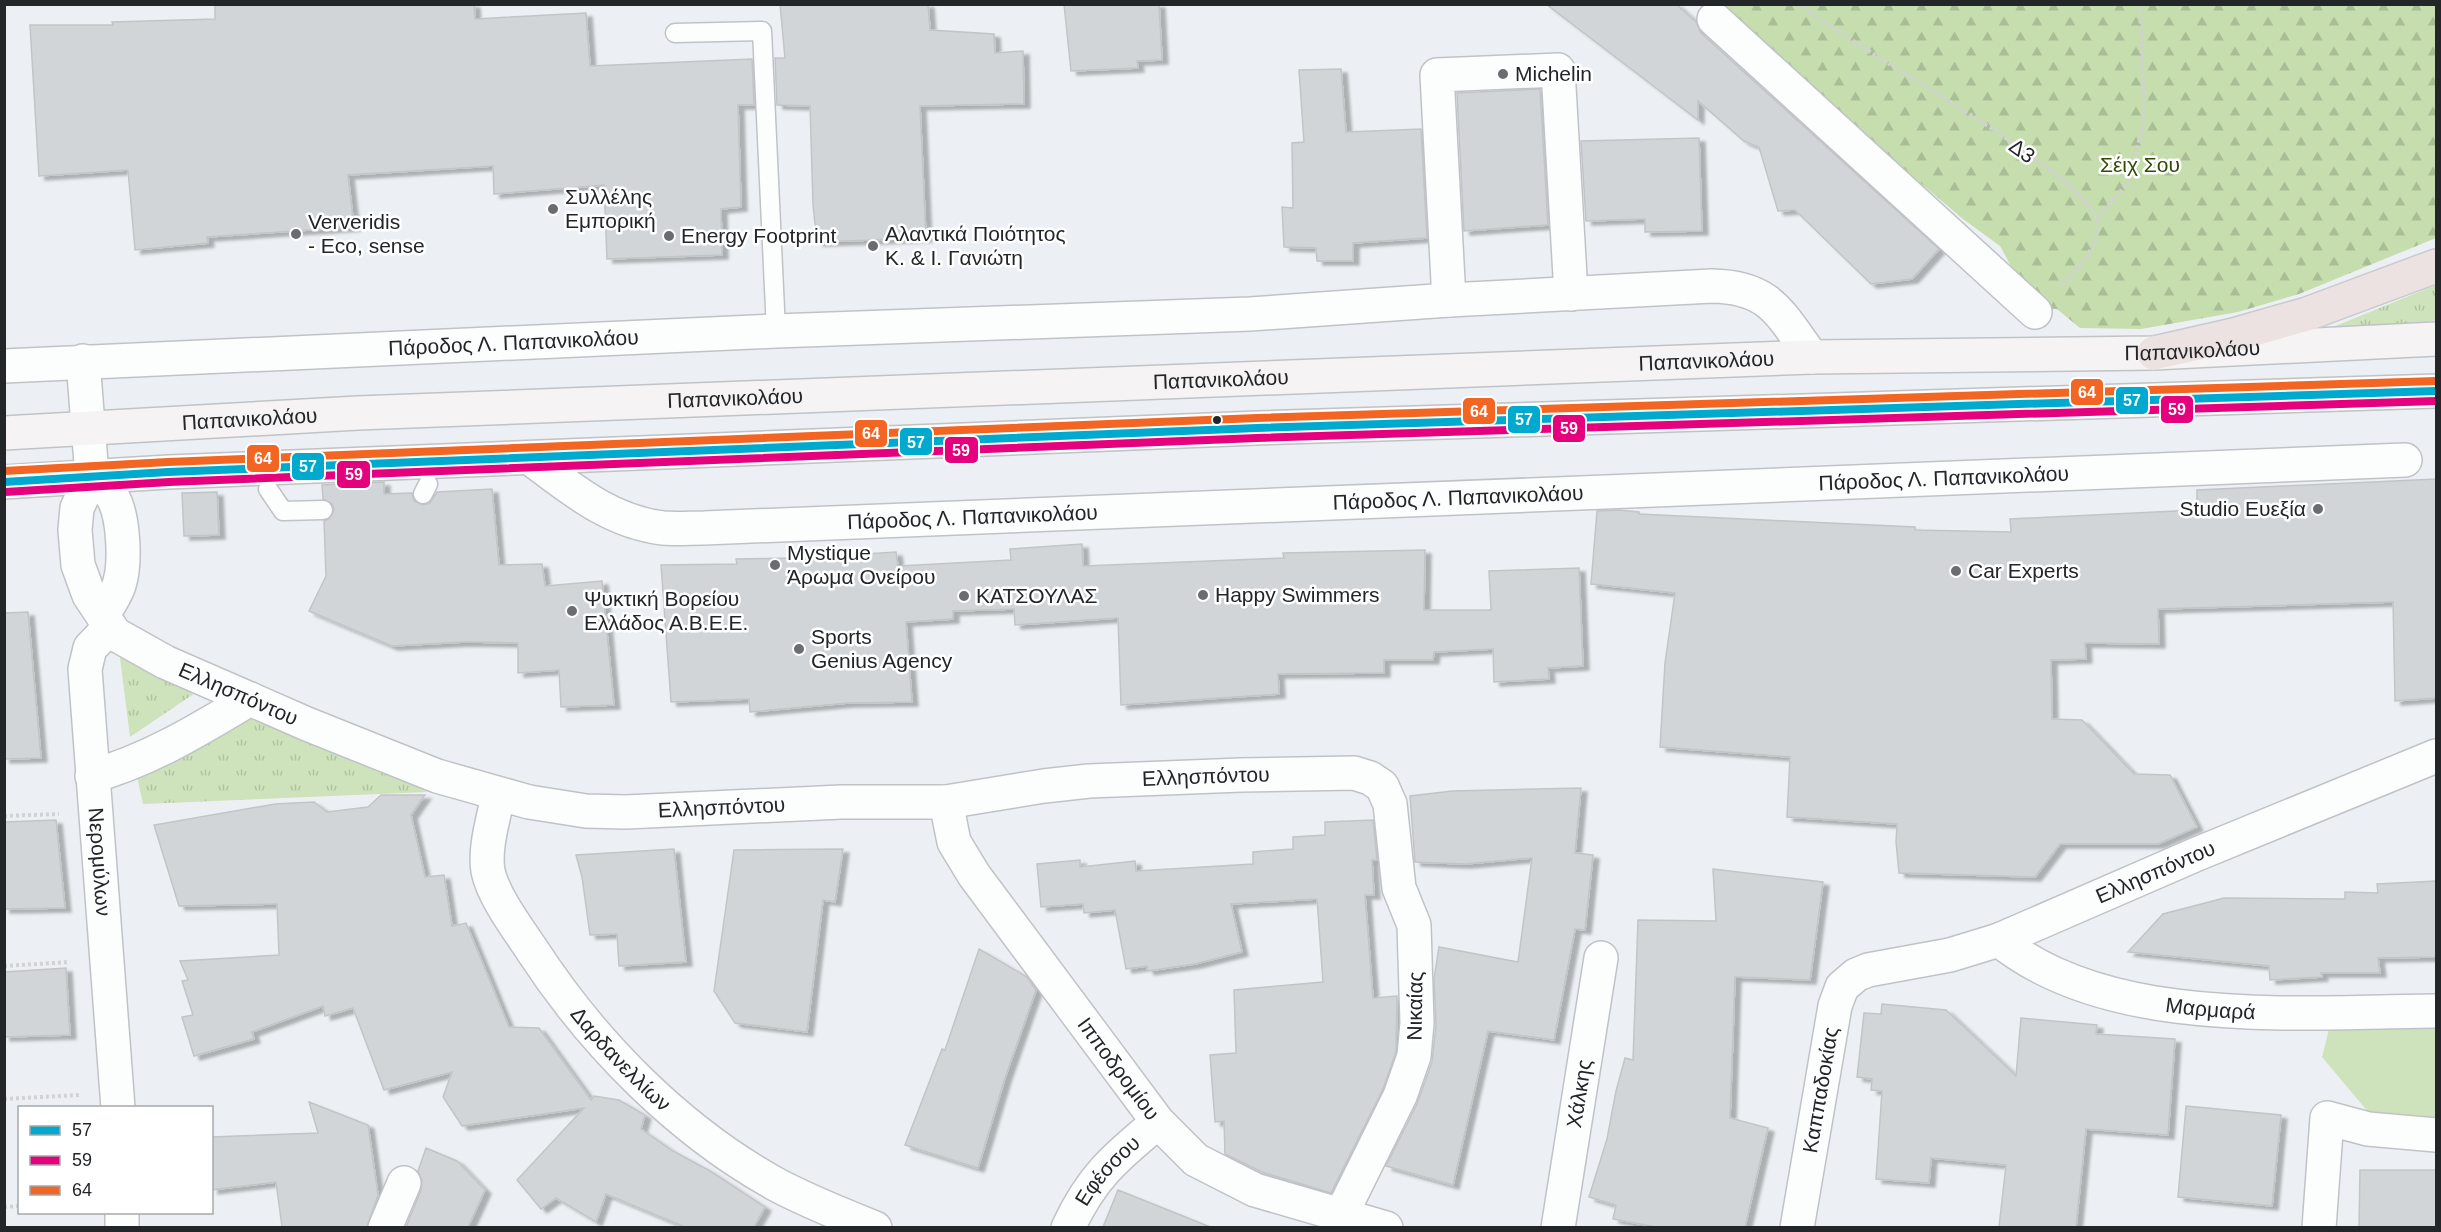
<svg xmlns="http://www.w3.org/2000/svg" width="2441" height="1232" viewBox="0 0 2441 1232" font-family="Arial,sans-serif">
<defs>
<pattern id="grass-tufts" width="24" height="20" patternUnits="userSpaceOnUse" patternTransform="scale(1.5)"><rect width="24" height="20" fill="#cee2bb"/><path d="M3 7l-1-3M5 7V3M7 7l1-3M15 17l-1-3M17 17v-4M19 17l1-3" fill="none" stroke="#b1c2a1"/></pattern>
<pattern id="forest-firs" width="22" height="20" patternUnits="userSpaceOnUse" patternTransform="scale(1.5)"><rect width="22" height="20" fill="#c6ddae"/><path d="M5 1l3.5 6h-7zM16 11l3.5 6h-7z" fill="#aabe96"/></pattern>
<filter id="shadow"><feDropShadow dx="6" dy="4" stdDeviation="1.5" flood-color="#0004"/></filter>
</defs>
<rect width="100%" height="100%" fill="#ecf0f4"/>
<path fill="url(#grass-tufts)" d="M2436,285V320C2404,326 2365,339 2333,327Z
M118,642L201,689L130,737Z
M253,705L427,792L143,804L135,767Z"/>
<path fill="url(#forest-firs)" d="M1710,5H2436V238L2299,294L2238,312L2141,329L2080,328L2057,309L2042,308L2016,275L2000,246L1963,219Z"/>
<path fill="#cee2bb" d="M2332,1017H2436V1122L2375,1120L2322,1057Z"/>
<path fill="#d2d5d8" stroke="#c2c5c8" stroke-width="1.5" filter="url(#shadow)" d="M215,4H474L475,19L586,13L590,66L752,59L754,105H738L741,207L721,209L722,255L607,259L604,185L494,194L493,166L348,175L354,227L207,237L208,243L135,250L128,170L39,176L30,25H113L112,22L215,19Z
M780,4H928L930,30L994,34L995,53L1023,51L1024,104L920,106L926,238L817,242L813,205L810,106L777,105L775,58H785Z
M1064,4H1159L1162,60L1137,61L1138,68L1071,71Z
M1546,4H1676L1696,22L1701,33L1939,249L1912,279L1871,284L1795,210L1778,211L1759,147L1744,141L1698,101V120Z
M1341,69L1346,132L1421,129L1427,238L1353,243V261H1317L1316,248L1284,247L1282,207L1293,208L1292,143L1304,142L1299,70Z
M1540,89L1548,225L1464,231L1457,93Z
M1699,138L1702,231L1645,232V219L1586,221L1581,141Z
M2436,479V698L2395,701L2393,602L2158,609L2159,644L2085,643L2086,659L2051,660L2052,719L2082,720L2134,774L2170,775L2197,827L2158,844H2060L2035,877L1899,873L1896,842L1897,824L1787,817L1790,757L1660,747L1665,663L1675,593L1591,584L1597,511L1619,510L1639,512V514L1915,527V530L2011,532L2010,519L2197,510V490Z
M384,482V494L412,493L414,501L423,505L430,503L437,492L492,489L499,565L542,564L545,586L602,581L614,705L561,707L559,670L518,673V643L465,642L392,646L309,611L326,576L324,521L329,519L334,510L332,504L323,499L322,485Z
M217,492L219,535L184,536L182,493Z
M1082,544L1083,566L1284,558L1283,553L1425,550L1424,610H1491L1489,571L1579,568L1583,666L1548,668L1549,679L1494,682L1493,649L1434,652L1433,660H1384V673L1278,674L1279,694L1121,705L1118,618L1015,625L1014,609L953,611V619L906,622L912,702L848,703L750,712L749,699L671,702L661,565L737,564L736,559L799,558L896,552L898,566L1011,560L1010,549Z
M28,612L41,758L4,759V613Z
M1581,788L1575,853L1593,855L1585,930L1575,929L1554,1040L1488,1031L1453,1185L1386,1166L1417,1104L1432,1062L1436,1025L1434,979L1439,947L1518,962L1532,858L1465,864L1415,862L1410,796L1452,791Z
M381,795H425L411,815L425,877L444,875L452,926L466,923L509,1027L539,1028L591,1100L594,1096L619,1100L645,1115L641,1129L673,1151L710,1171L765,1207L754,1227H685L606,1194L596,1222L556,1198L541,1209L517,1180L584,1108L462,1126L443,1097L452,1072L384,1090L353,1008L325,1016L323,1006L252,1032L254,1039L194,1056L182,1017L193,1015L182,981L188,980L180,961L279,955L277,904L179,906L154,825L275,804L314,802L327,812L368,807Z
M56,820L65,908L4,909V822Z
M1373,820L1377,860H1372L1374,895H1365L1373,998L1397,996L1396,1052L1383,1089L1331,1193L1262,1172L1225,1154L1224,1121L1215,1122L1210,1055L1236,1053L1234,990L1323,982L1317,899L1231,904L1242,952L1195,964L1148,971L1147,966L1126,969L1115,910L1084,913L1083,904L1041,907L1037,864L1080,860V867L1135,861L1136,871L1253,864V852L1293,849V837L1325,835V822Z
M674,849L686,962L619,966L617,934L590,935L582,877L576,855Z
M843,849L835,902L823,900L807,1032L735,1023L714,991L734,850Z
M1713,869L1823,882L1810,980L1735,977L1730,1118L1768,1128L1745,1227H1657L1613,1219L1616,1205L1589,1197L1607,1139L1616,1091L1625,1058L1633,1060L1638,920L1716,921Z
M2436,881V957L2378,958L2380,973H2321L2322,977L2270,980L2269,966L2128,952L2163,914L2224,898L2345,899V892L2378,893L2377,884Z
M979,949L1027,977L1036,990L1005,1078L978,1168L905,1145L942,1049L945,1050Z
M66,968L70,1035L4,1037V972Z
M1882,1004L1946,1010L2016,1076L2021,1018L2097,1025L2096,1034L2175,1039L2168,1135L2086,1129L2076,1227H1999L2006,1165L1931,1158L1929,1183L1876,1179L1882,1091L1871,1090L1872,1079L1857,1077L1864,1013L1881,1014Z
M309,1102L368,1125L378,1195L367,1227H282L276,1182L212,1190V1137L318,1133Z
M2186,1106L2281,1115L2272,1206L2178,1197Z
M426,1148L457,1161L485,1190L468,1227H406L421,1190L422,1180L418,1171Z
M2360,1170H2436V1227H2359Z
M1118,1190L1208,1226V1227H1103Z"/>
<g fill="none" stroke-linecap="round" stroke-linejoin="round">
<g stroke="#c0c3c6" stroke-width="21">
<path id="service" d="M675,33L762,31L776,331
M268,489L283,511L323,510
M423,494L428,484"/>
</g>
<g stroke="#c0c3c6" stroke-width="36">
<g id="minor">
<path d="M1714,19L2035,312"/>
<path d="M1449,300L1437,75L1558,70L1571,294"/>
<path id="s1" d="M83,361L92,476L77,508L75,530L78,565L89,595L115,634L165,662L307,724L437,776L529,802L586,811L626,812L841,802H946L1044,786L1089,781L1241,775L1354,773L1370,778L1382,786L1390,804L1399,888L1414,925L1417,1023L1414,1056L1400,1096L1341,1215"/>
<path id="s2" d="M4,366L776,331L1250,314L1449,300L1712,286C1771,287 1780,314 1812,357"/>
<path id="s3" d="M530,458C570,488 610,522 663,528C676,529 691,528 704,528L2405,460"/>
<path d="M92,476C99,482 107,489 112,496C124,515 126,564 119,585C116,595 109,605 103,614"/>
<path id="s4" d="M110,627L90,648L85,669L118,1108"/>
<path d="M92,776C148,761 200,729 250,699"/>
<path id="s5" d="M498,795C494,818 484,847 488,871C493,896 518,929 532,950C593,1044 680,1132 779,1186C810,1202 842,1215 875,1228"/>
<path id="s6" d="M946,802L954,842L974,875L1158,1122L1196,1160L1255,1190L1386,1228"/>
<path id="s7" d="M1999,940C2110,1030 2302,1012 2436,1011"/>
<path d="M122,1212V1228"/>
<path d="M385,1228L404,1183"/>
<path id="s8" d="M1068,1228C1092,1176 1116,1157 1158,1122"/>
<path id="s9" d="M1558,1228L1601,958"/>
<path id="s10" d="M1797,1228L1835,1006L1842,987L1856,975L1868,970L1950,955L1999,940L2197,854L2436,756"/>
<path d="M2319,1228L2327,1118L2368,1129L2436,1135"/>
</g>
</g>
<g stroke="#c0c3c6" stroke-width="36">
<g id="secondary">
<path id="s11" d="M4,433L358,413L1812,357L2154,353L2436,339"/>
<path d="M4,482L168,472L1257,428L2436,391"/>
</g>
</g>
<g stroke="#c8cacc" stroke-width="36">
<path id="trunk" d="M2154,353L2233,335L2307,314L2436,266"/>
</g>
<path stroke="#d1d2d4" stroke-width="4" stroke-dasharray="3 3" stroke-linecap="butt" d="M1798,4C1821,20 1844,35 1867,50C1908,77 2085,178 2096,219C2103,243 2077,270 2062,285
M2096,219L2129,182L2144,121L2140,7L2142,4
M4,816L59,814
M4,966L70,962
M4,1099L79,1095
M4,1207L20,1206"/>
<use href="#service" stroke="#fcfdfd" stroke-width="18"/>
<use href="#minor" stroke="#fcfdfd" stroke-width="33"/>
<use href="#secondary" stroke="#f5f3f3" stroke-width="33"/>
<use href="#trunk" stroke="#ebe2e1" stroke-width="33"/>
<g stroke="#fff" stroke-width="12">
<path id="bus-1" d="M4,482L168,472L1257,428L2436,391"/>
</g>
<g stroke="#fff" stroke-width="12">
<path id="bus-2" d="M5,492L169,482L1257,438L2436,401"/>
</g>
<g stroke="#fff" stroke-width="12">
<path id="bus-3" d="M4,471L168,462L1257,418L2436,381"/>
</g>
<use href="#bus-1" stroke="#00a9ce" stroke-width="8"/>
<use href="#bus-2" stroke="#e5007d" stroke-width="8"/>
<use href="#bus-3" stroke="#f26522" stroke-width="8"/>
</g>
<g fill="#696d70" stroke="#fff" stroke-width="2">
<circle cx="1503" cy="74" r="6"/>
<circle cx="553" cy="209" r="6"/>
<circle cx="296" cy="234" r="6"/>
<circle cx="669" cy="236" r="6"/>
<circle cx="873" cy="246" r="6"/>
<circle cx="2318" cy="509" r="6"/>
<circle cx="775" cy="565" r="6"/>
<circle cx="1956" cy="571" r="6"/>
<circle cx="1203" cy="595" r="6"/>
<circle cx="964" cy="596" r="6"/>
<circle cx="572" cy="611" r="6"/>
<circle cx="799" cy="649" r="6"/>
</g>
<circle fill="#232629" stroke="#fff" stroke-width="2" cx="1217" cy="420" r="5"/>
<g text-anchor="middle" stroke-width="5" stroke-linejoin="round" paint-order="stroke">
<g font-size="21" fill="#232629" stroke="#fff" text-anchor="start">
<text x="1515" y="81">Michelin</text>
<text x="565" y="204">Συλλέλης<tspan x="565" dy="24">Εμπορική</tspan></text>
<text x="308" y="229">Ververidis<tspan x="308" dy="24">- Eco, sense</tspan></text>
<text x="885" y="241">Αλαντικά Ποιότητος<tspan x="885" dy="24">Κ. &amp; Ι. Γανιώτη</tspan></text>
<text x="681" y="243">Energy Footprint</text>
<text x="2306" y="516" text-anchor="end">Studio Ευεξία</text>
<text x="787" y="560">Mystique<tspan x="787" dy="24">Άρωμα Ονείρου</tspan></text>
<text x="1968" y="578">Car Experts</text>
<text x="1215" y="602">Happy Swimmers</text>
<text x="976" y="603">ΚΑΤΣΟΥΛΑΣ</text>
<text x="584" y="606">Ψυκτική Βορείου<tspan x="584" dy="24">Ελλάδος Α.Β.Ε.Ε.</tspan></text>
<text x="811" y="644">Sports<tspan x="811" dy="24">Genius Agency</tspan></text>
</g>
<g font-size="21" fill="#232629" stroke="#fff">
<text transform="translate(2022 151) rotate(35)" y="7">Δ3</text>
<text dy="7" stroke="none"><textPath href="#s2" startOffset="510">Πάροδος Λ. Παπανικολάου</textPath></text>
<text dy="7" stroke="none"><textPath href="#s11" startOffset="2190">Παπανικολάου</textPath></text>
<text dy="7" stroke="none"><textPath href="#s11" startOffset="1704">Παπανικολάου</textPath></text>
<text dy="7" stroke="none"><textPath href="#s11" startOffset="1218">Παπανικολάου</textPath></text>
<text dy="7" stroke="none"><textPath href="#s11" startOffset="732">Παπανικολάου</textPath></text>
<text dy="7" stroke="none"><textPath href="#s11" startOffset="246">Παπανικολάου</textPath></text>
<text dy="7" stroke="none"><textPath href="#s3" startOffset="1434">Πάροδος Λ. Παπανικολάου</textPath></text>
<text dy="7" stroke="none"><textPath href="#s3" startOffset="948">Πάροδος Λ. Παπανικολάου</textPath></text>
<text dy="7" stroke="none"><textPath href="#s3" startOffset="462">Πάροδος Λ. Παπανικολάου</textPath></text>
<text dy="7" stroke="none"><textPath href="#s1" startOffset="424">Ελλησπόντου</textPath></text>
<text dy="7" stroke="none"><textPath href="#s1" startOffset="1414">Ελλησπόντου</textPath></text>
<text dy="7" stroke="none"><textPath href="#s1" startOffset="928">Ελλησπόντου</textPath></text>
<text dy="7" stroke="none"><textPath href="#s4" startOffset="244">Νερομύλων</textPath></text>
<text dy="7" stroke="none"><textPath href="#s10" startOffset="582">Ελλησπόντου</textPath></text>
<text transform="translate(1415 1006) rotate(-89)" y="7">Νικαίας</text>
<text dy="7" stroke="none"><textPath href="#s7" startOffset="226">Μαρμαρά</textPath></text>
<text dy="7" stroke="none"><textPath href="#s5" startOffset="309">Δαρδανελλίων</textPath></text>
<text dy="7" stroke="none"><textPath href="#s6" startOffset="321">Ιπποδρομίου</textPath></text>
<text dy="7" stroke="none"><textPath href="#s10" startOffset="140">Καππαδοκίας</textPath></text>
<text dy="7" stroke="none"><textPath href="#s9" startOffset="136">Χάλκης</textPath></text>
<text dy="7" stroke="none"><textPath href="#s8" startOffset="70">Εφέσσου</textPath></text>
</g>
<g font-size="21" fill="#324907" stroke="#fff">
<text x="2140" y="172">Σέιχ Σου</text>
</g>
</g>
<g stroke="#fff" stroke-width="2">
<rect x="2070" y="378" width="34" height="28" rx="6" fill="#f26522"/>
<rect x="2115" y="386" width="34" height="29" rx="6" fill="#00a9ce"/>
<rect x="2160" y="395" width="34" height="29" rx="6" fill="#e5007d"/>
<rect x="1462" y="397" width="34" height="28" rx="6" fill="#f26522"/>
<rect x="1507" y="405" width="34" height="29" rx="6" fill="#00a9ce"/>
<rect x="1552" y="414" width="34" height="29" rx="6" fill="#e5007d"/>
<rect x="854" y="419" width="34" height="29" rx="6" fill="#f26522"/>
<rect x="899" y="427" width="34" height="29" rx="6" fill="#00a9ce"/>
<rect x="944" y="436" width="35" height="28" rx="6" fill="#e5007d"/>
<rect x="246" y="444" width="34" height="29" rx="6" fill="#f26522"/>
<rect x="291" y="452" width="34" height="29" rx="6" fill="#00a9ce"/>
<rect x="336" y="460" width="35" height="29" rx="6" fill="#e5007d"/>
</g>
<g font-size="16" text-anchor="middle" font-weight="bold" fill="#fff">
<text x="2087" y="398">64</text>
<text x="2132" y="406">57</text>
<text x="2177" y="415">59</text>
<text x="1479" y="417">64</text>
<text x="1524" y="425">57</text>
<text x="1569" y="434">59</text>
<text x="871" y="439">64</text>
<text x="916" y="448">57</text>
<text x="961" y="456">59</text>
<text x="263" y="464">64</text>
<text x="308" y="472">57</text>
<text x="354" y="480">59</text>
</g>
<rect width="2441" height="1232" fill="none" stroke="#232629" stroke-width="12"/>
<rect x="18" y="1106" width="195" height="108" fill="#ffffff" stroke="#a7a8a9" stroke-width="1.5"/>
<rect x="30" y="1126" width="30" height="9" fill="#00a9ce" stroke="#a7a8a9" stroke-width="1.5"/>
<text x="72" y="1136" font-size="18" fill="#232629">57</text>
<rect x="30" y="1156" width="30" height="9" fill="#e5007d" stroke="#a7a8a9" stroke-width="1.5"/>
<text x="72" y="1166" font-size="18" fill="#232629">59</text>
<rect x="30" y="1186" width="30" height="9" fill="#f26522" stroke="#a7a8a9" stroke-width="1.5"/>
<text x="72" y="1196" font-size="18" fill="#232629">64</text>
</svg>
